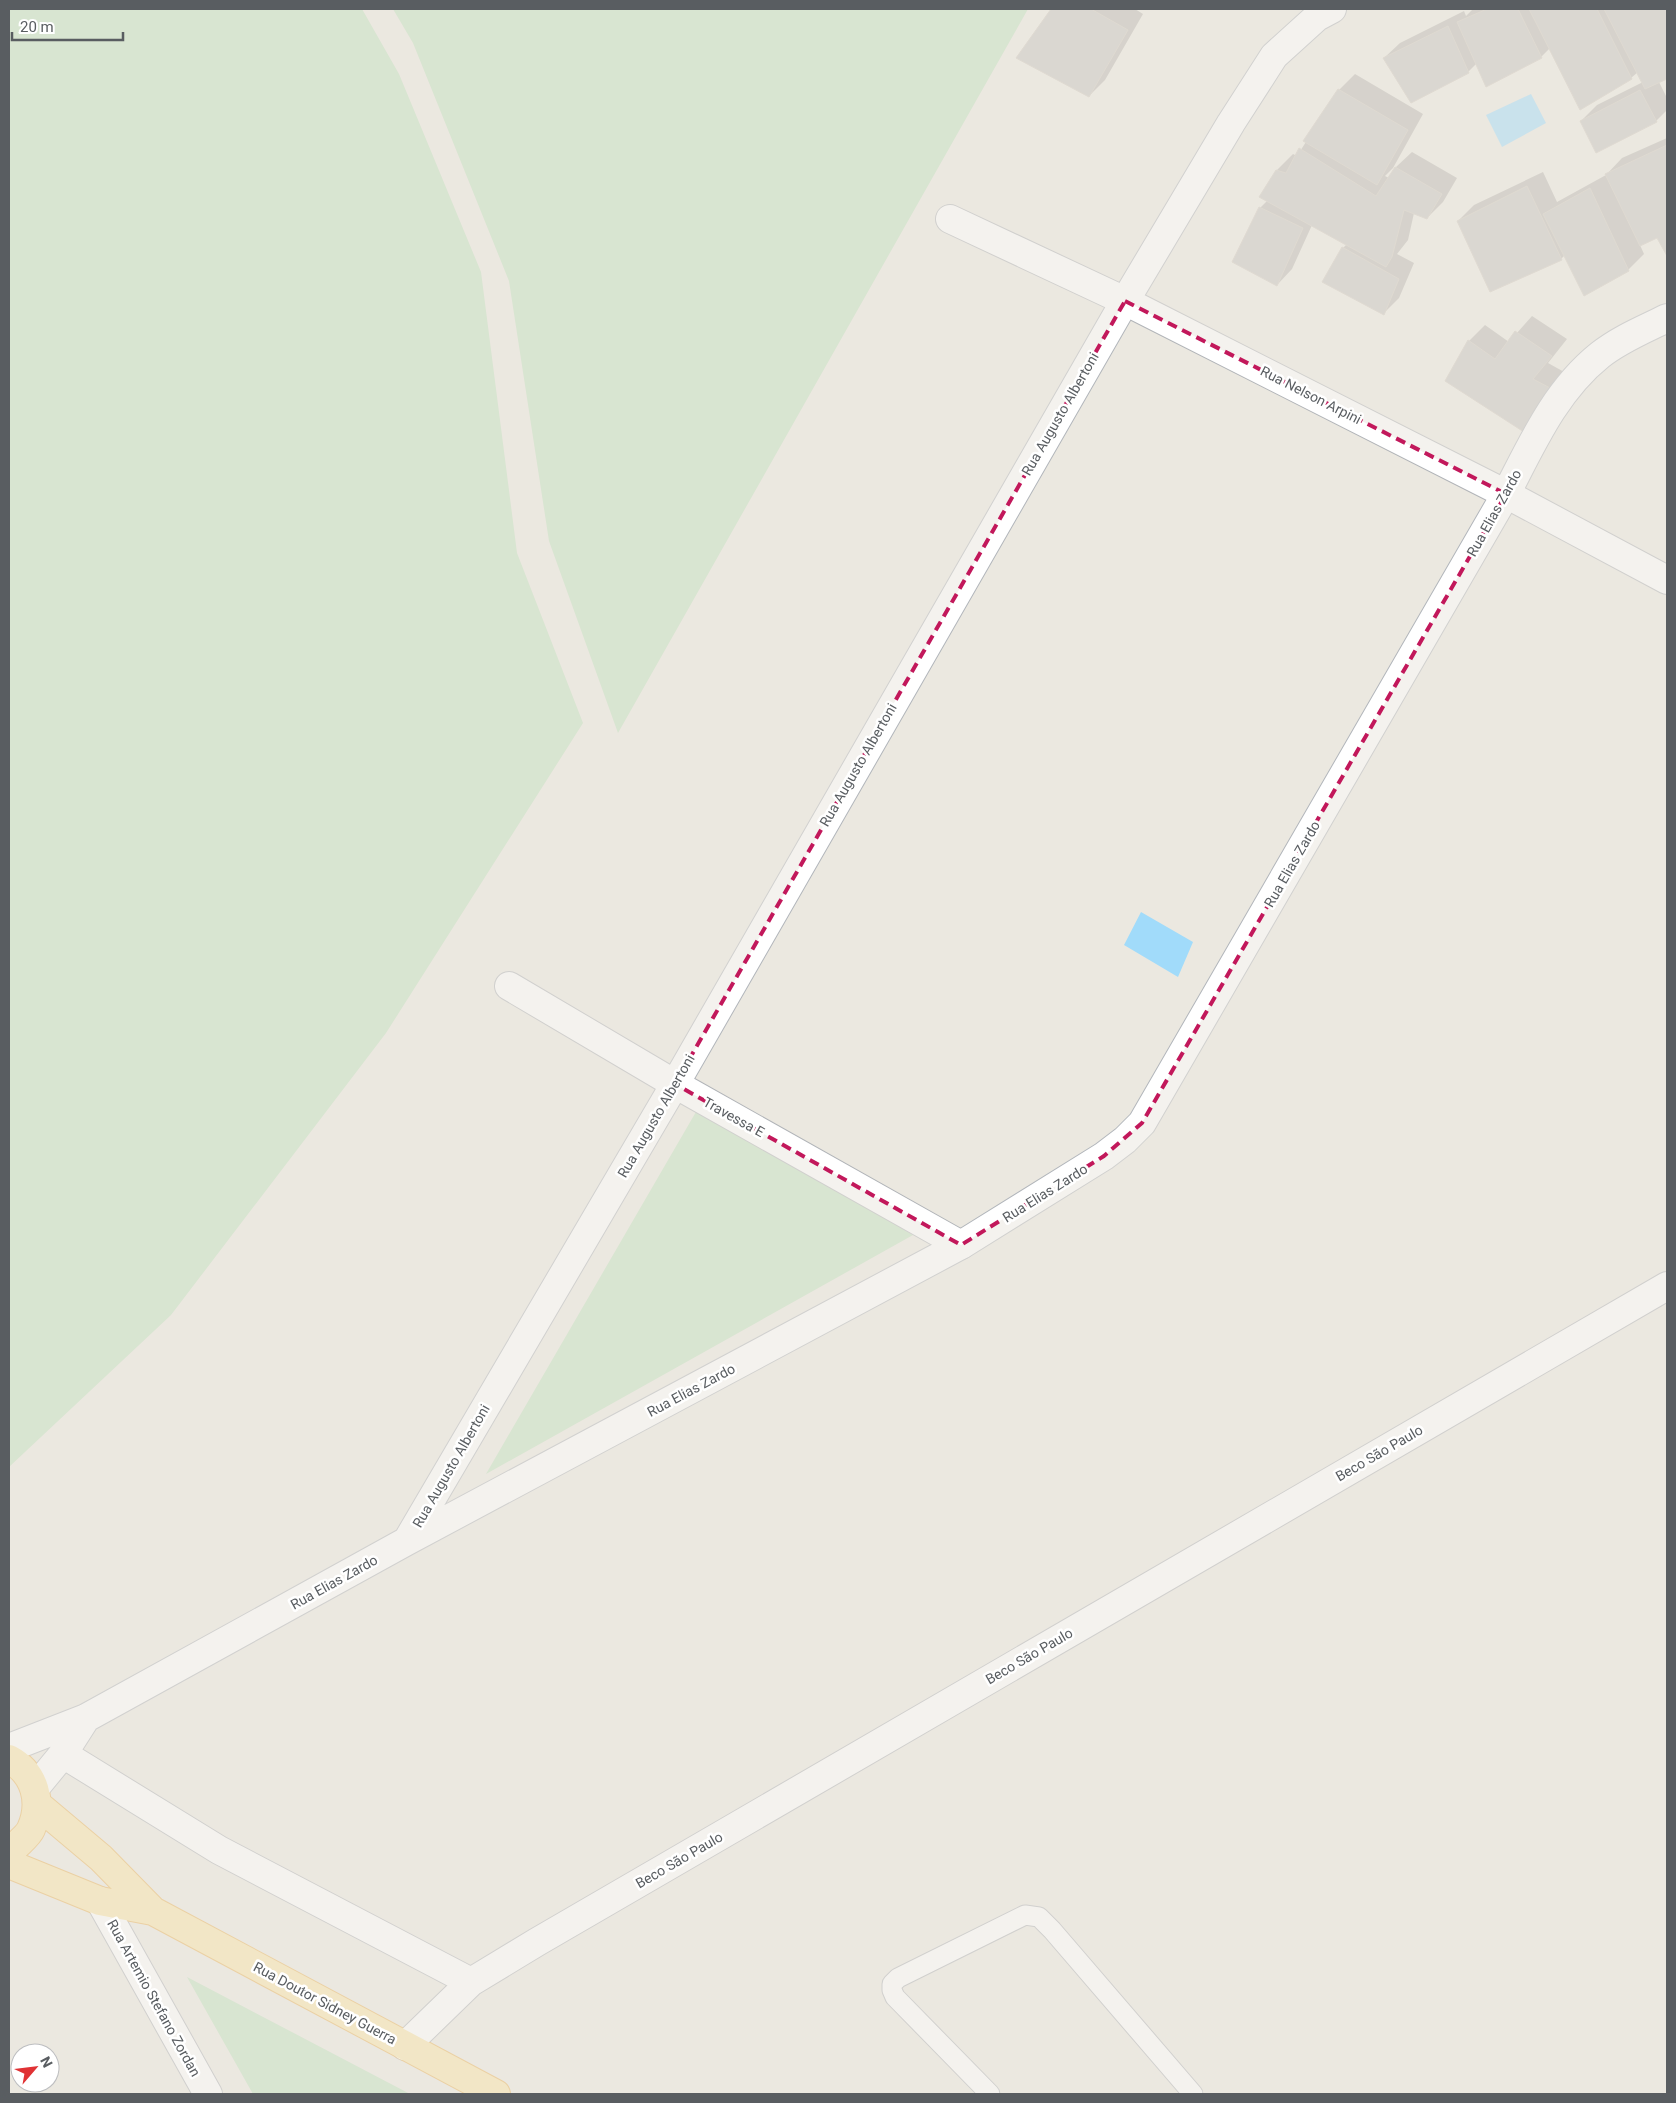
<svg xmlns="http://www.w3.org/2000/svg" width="1676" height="2103" viewBox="0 0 1676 2103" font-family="Roboto,sans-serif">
<rect width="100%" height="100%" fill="#ebe8e0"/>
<path fill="#c1e2be" d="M9,9H362L399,74L481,272L517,553L583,723L386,1033L171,1315L9,1467Z
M393,9H1028L618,733L549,541L509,281L413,43Z
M700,1105L913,1235L486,1474Z
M187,1977L410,2094H253Z"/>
<path fill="#a1dbfa" d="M1531,94L1546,123L1502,147L1486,115Z
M1141,912L1193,942L1178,977L1124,945Z"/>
<path fill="#0003" d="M1052,9H1135L1143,14L1105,80L1089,96L1018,58Z
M1473,9H1667V78L1659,82L1667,98V110L1656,121H1581L1597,105L1643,82L1638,72L1631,78L1550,48L1541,57L1477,63L1468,72L1384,58L1400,43L1464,11L1466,16Z
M1355,74L1423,114L1393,168L1385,176L1389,178L1396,167L1412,152L1457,178L1443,202L1427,218L1414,213L1408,240L1397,254L1414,263L1399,298L1383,314L1343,248L1347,244L1312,225L1292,269L1277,285L1260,208L1268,200L1277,170L1293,154L1297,156L1339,90Z
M1667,138V254L1657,237L1640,245L1644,254L1628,270L1565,255L1561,259L1458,221L1474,205L1543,172L1557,202L1606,175L1622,158Z
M1532,316L1567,339L1548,363L1566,373L1539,415L1447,380L1469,341L1485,325L1509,342Z"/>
<path fill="#c6c3be" stroke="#d0c9bf" d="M1051,9H1091L1128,30L1089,97L1016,58Z
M1487,9H1518L1542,58L1486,87L1457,22Z
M1529,9H1597L1632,79L1580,110Z
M1604,9H1667V79L1645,89Z
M1448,26L1469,73L1411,103L1383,58Z
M1338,89L1408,130L1377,185L1303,141Z
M1640,90L1657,122L1596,153L1580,121Z
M1667,145V256L1657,238L1640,246L1605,174Z
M1299,148L1376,196L1395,167L1442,194L1427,219L1404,210L1392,257L1386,267L1259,197L1276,170L1286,173Z
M1527,186L1562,260L1490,292L1457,221Z
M1590,188L1629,271L1584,296L1543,214Z
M1259,207L1303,228L1277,286L1232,262Z
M1342,247L1399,279L1384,315L1322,282Z
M1515,331L1552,356L1533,379L1552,389L1524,432L1445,381L1468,340L1495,359Z"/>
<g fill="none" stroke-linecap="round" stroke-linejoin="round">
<g stroke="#b1b4b8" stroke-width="21">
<path id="lane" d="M990,2094L895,1997L892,1990V1984L898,1978L1025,1915L1039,1917L1052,1930L1193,2094"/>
</g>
<g stroke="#b1b4b8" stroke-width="30">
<path id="street" d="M950,219L1125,301L1506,494L1667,580
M509,986L675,1084L961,1245
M63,1754L219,1850L471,1982
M100,1901L208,2094
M405,2046L471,1982L537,1942L1667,1286"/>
</g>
<g stroke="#b2b6bb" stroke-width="30">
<path id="secondary" d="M407,1541L675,1084L1125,301L1231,123L1274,56L1317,17L1332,9
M9,1748L86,1718L407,1541L961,1245L1104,1156L1125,1140L1142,1123L1506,494C1532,444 1555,391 1600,355C1620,339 1645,329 1667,318
M35,1788L63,1754L86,1718"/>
</g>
<g stroke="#eab55b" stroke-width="30">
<path id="primary" d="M9,1759C35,1773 43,1802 31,1829C28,1836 18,1843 13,1849L9,1850
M38,1805L101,1858L153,1911L496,2094
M9,1864L100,1901L153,1911"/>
</g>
<use href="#lane" stroke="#fff" stroke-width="19"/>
<use href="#street" stroke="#fff" stroke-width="28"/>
<use href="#secondary" stroke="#fff" stroke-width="28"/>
<use href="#primary" stroke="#fbe5a6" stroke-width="28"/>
</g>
<path d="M0 0H1676V2103H0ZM1125,301L1506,494L1142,1123L1104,1156L961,1245L675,1084Z" fill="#ebe8e0" fill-opacity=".55" fill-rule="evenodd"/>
<path fill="none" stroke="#c2185b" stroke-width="4" stroke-dasharray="10 6" stroke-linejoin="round" d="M1125,301L1506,494L1142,1123L1104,1156L961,1245L675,1084Z"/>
<g text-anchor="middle" stroke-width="5" stroke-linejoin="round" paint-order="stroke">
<g font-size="14" fill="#595d61" stroke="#fff">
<text transform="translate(1311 395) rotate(27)" y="5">Rua Nelson Arpini</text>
<text transform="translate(1060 414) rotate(-60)" y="5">Rua Augusto Albertoni</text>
<text transform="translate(1494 513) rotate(-61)" y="5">Rua Elias Zardo</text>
<text transform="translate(858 765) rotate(-60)" y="5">Rua Augusto Albertoni</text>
<text transform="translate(1292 864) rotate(-60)" y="5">Rua Elias Zardo</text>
<text transform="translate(656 1116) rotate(-60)" y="5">Rua Augusto Albertoni</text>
<text transform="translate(734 1117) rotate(29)" y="5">Travessa E</text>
<text transform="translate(1045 1193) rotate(-32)" y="5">Rua Elias Zardo</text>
<text transform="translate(691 1390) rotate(-28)" y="5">Rua Elias Zardo</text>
<text transform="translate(1379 1453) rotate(-30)" y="5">Beco São Paulo</text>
<text transform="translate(451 1466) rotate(-60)" y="5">Rua Augusto Albertoni</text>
<text transform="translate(334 1582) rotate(-29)" y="5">Rua Elias Zardo</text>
<text transform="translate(1029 1656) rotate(-30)" y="5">Beco São Paulo</text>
<text transform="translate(679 1860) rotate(-30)" y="5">Beco São Paulo</text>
<text transform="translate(154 1998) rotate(61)" y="5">Rua Artemio Stefano Zordan</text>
<text transform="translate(325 2003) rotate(28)" y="5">Rua Doutor Sidney Guerra</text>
</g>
</g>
<rect width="1676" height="2103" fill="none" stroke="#595d61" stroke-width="20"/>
<g transform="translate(35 2068) rotate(62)"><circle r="24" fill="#ffffff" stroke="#bdbec0"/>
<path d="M0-4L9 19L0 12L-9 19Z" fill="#e03234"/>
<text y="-8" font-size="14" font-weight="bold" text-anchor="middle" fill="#595d61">N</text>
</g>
<path d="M12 32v8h111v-8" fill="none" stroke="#595d61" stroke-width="2.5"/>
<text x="20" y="32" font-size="15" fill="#595d61" stroke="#ffffff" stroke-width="4" paint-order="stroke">20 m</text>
</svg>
